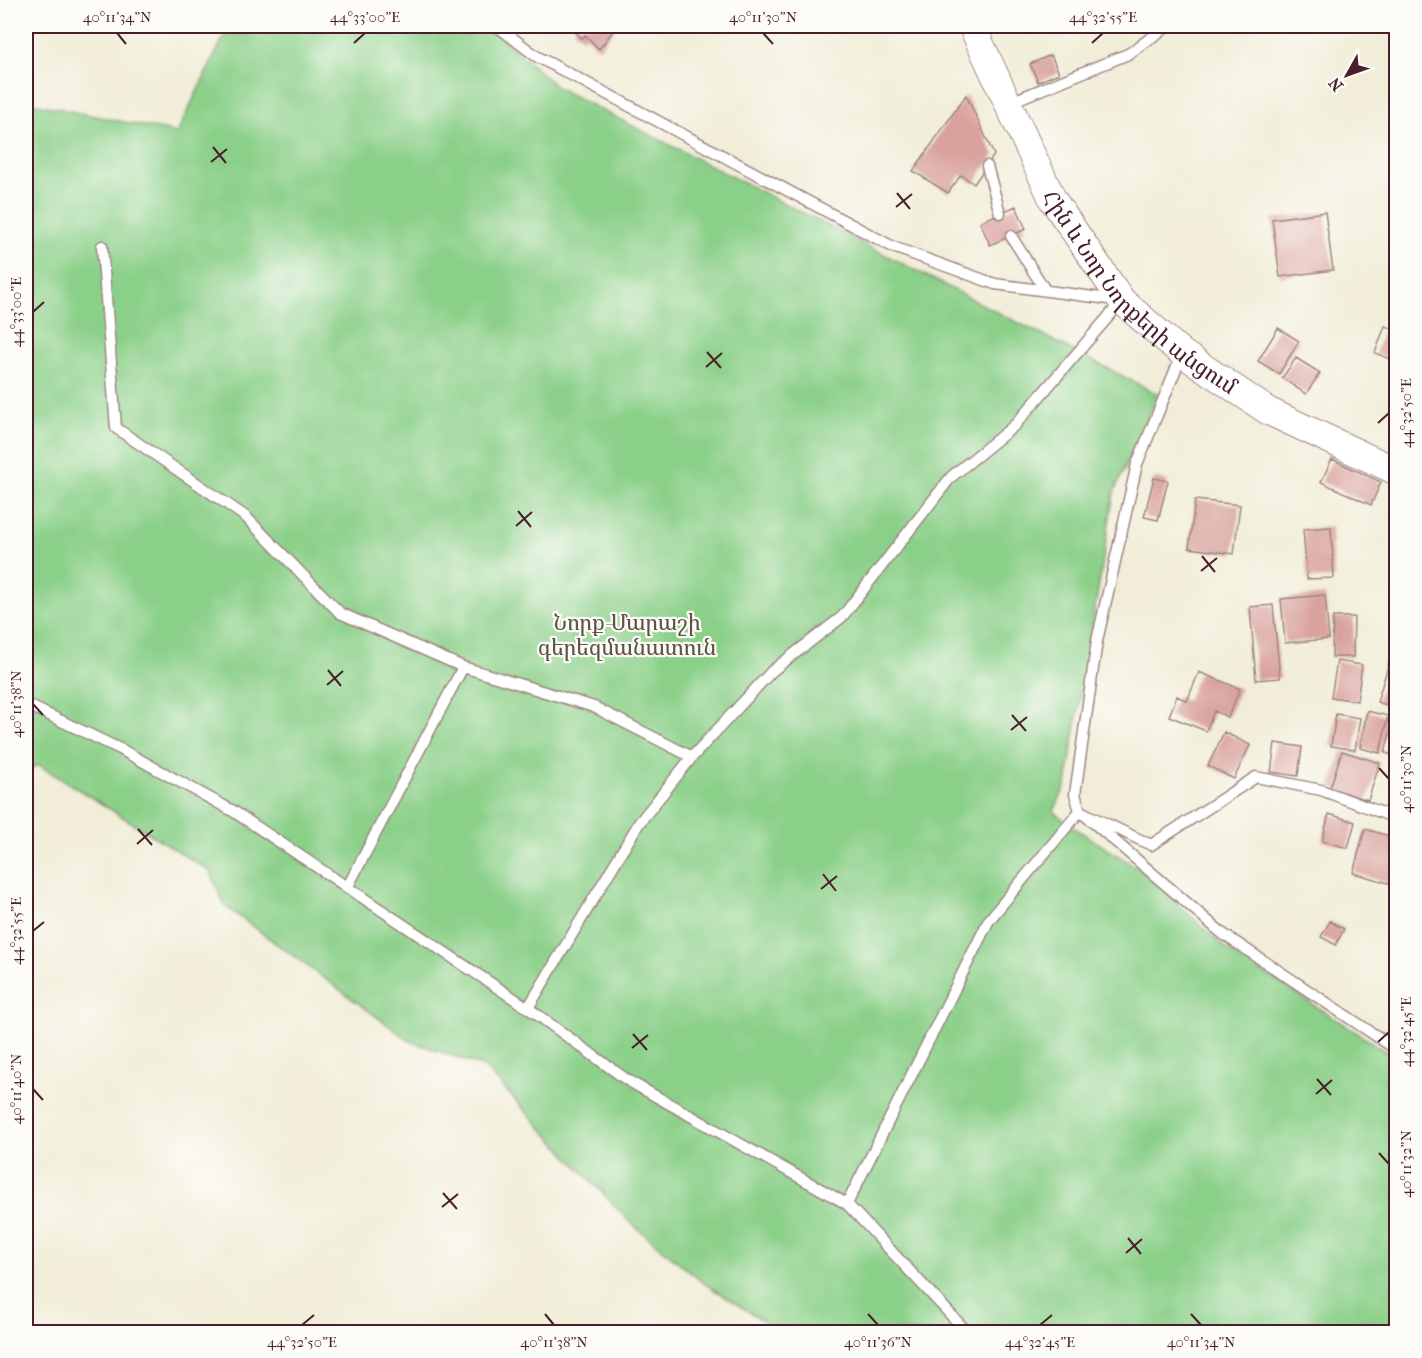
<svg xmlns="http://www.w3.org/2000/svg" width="1422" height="1358" viewBox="0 0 1422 1358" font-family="'IM FELL French Canon','Noto Serif Armenian',serif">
<rect width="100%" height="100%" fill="#fdfcf7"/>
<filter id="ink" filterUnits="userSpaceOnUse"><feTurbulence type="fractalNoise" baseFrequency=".0167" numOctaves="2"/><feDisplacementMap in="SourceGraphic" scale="12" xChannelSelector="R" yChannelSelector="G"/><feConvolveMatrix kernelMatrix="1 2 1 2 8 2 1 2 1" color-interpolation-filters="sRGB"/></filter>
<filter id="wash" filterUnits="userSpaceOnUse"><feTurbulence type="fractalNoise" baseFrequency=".008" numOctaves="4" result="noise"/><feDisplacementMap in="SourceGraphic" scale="24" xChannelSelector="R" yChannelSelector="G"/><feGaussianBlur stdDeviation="1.35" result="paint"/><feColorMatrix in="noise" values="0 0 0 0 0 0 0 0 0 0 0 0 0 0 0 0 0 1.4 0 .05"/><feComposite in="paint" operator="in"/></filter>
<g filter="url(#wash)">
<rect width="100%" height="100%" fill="#f1edd8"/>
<path fill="#8bd089" stroke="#6a785a" stroke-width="1.5" d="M229,26H488L558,88L1158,394L1114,492L1066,785L1054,811L1068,824L1142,871L1225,948L1396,1058V1332H781L702,1282L629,1221L484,1067L410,1041L225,906L210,871L39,765L26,770V105L32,103L177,133Z"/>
<g id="blocks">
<path fill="#d9a29d" d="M576,26H608L614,30L599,49L585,35L582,38L574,31Z
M1051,55L1059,73L1038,82L1030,64Z
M966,95L994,155L974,184L961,175L948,193L913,171Z
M1016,206L1026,229L990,245L980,222Z
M1325,212L1333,270L1280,277L1272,219Z
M1385,326L1396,330V361L1375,353Z
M1278,328L1299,341L1279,374L1258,361Z
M1296,358L1320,373L1306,394L1282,378Z
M1332,459L1381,482L1371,505L1321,482Z
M1154,478L1168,481L1158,520L1144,517Z
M1195,500L1240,505L1234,554L1189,548Z
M1331,527L1334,578L1307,579L1303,529Z
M1325,595L1329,639L1285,643L1281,599Z
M1273,605L1280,678L1256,680L1250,607Z
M1333,617H1354L1353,657H1332Z
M1393,650L1396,651V708L1377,702Z
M1337,661L1362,665L1357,701L1331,697Z
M1199,672L1240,689L1228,717L1214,711L1206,731L1169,716L1177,696L1187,701Z
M1367,711L1388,716L1380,753L1360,748Z
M1336,714L1360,718L1355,750L1331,746Z
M1394,717L1396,718V756L1385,753Z
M1224,732L1250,745L1234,779L1208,766Z
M1275,743L1302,747L1298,776L1271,772Z
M1342,751L1380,763L1368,800L1330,788Z
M1329,814L1355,822L1348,848L1322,841Z
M1365,829L1396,838V869L1392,884L1353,873Z
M1396,902V928L1388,925Z
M1330,921L1344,929L1336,945L1321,937Z"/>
</g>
</g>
<g filter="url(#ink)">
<use href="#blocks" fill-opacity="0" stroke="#9e8682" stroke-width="1.5"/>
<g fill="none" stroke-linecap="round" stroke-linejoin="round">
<g stroke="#9e8682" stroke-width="13">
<path id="service" d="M497,26L536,56L893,247L995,284L1116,300
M1008,103L1128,54L1168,26
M987,166L1000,213
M1011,236L1045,290
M102,246L116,428L246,517L340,613L463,667L594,707L692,757
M1182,354L1137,464L1097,641L1075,794L1080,811L1223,934L1396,1049
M26,704L122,750L233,811L528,1008L627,1080L847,1204L967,1332
M347,888L463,667
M528,1008L639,823L692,757L772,671L842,617L951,477L1015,425L1122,301
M847,1204L989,920L1080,811L1151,845L1256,777L1321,790L1396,818"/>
</g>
<g stroke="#9e8682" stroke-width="29">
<g id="tertiary">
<path id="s1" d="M972,26L1053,200L1122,301L1182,353L1268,411L1396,471"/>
</g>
</g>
<use href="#service" stroke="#fff" stroke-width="10"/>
<use href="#tertiary" stroke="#fff" stroke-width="27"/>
</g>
</g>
<path fill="none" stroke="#4a1f2b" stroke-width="2" d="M117,33L126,44M763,33L773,44M354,43L365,33M1092,43L1103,33M213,147L226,163M211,162L227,149M897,193L910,209M896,207L912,194M33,312L44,302M707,352L721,368M706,367L722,353M1378,423L1389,413M518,511L531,527M516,526L532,512M1202,556L1215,572M1201,571L1217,558M328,670L341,686M327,685L343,671M33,704L43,715M1012,715L1026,731M1011,730L1027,717M1379,768L1389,779M138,829L152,845M137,844L153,830M823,874L836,891M821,889L837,876M33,931L44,922M633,1034L647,1050M1378,1042L1389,1032M632,1048L648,1035M1317,1079L1331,1095M33,1089L43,1100M1316,1094L1332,1080M1379,1153L1389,1164M443,1193L457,1209M442,1207L458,1194M1128,1238L1141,1254M1126,1253L1142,1239M545,1314L554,1325M868,1314L878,1325M1191,1314L1201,1325M302,1325L314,1315M1040,1325L1052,1315"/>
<g text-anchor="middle" stroke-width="4.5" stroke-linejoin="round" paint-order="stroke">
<g font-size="22" fill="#4a1f2b" stroke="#fdfcf7">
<text dy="8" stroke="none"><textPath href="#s1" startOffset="320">Հին և Նոր Նորքերի անցում</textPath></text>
</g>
<g font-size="22" fill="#5e5447" stroke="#fdfcf7">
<text x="627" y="630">Նորք-Մարաշի<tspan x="627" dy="25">գերեզմանատուն</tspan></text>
</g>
</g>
<rect width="1422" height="1358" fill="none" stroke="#fdfcf7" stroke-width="66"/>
<g transform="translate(1347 75) rotate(230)" stroke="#fdfcf7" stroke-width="4.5" paint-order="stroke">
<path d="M0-4.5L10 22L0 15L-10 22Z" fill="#4a1f2b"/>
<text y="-9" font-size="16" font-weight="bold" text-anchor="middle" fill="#4a1f2b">N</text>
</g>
<rect x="33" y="33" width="1356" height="1292" fill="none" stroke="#4a1f2b" stroke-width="2"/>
<g font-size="15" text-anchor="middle" fill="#4a1f2b">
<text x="117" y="22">40°11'34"N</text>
<text x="365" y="22">44°33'00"E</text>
<text x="763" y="22">40°11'30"N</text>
<text x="1103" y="22">44°32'55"E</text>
<text transform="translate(16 312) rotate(-90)" y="5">44°33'00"E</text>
<text transform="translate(1406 413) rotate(-90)" y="5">44°32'50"E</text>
<text transform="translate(16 704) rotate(-90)" y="5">40°11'38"N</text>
<text transform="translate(1406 779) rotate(-90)" y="5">40°11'30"N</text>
<text transform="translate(16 931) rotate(-90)" y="5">44°32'55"E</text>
<text transform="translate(1406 1032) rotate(-90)" y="5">44°32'45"E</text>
<text transform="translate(16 1089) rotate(-90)" y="5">40°11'40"N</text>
<text transform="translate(1406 1164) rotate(-90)" y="5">40°11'32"N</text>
<text x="302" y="1347">44°32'50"E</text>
<text x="554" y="1347">40°11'38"N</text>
<text x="878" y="1347">40°11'36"N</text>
<text x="1040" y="1347">44°32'45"E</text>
<text x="1201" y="1347">40°11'34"N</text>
</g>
</svg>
